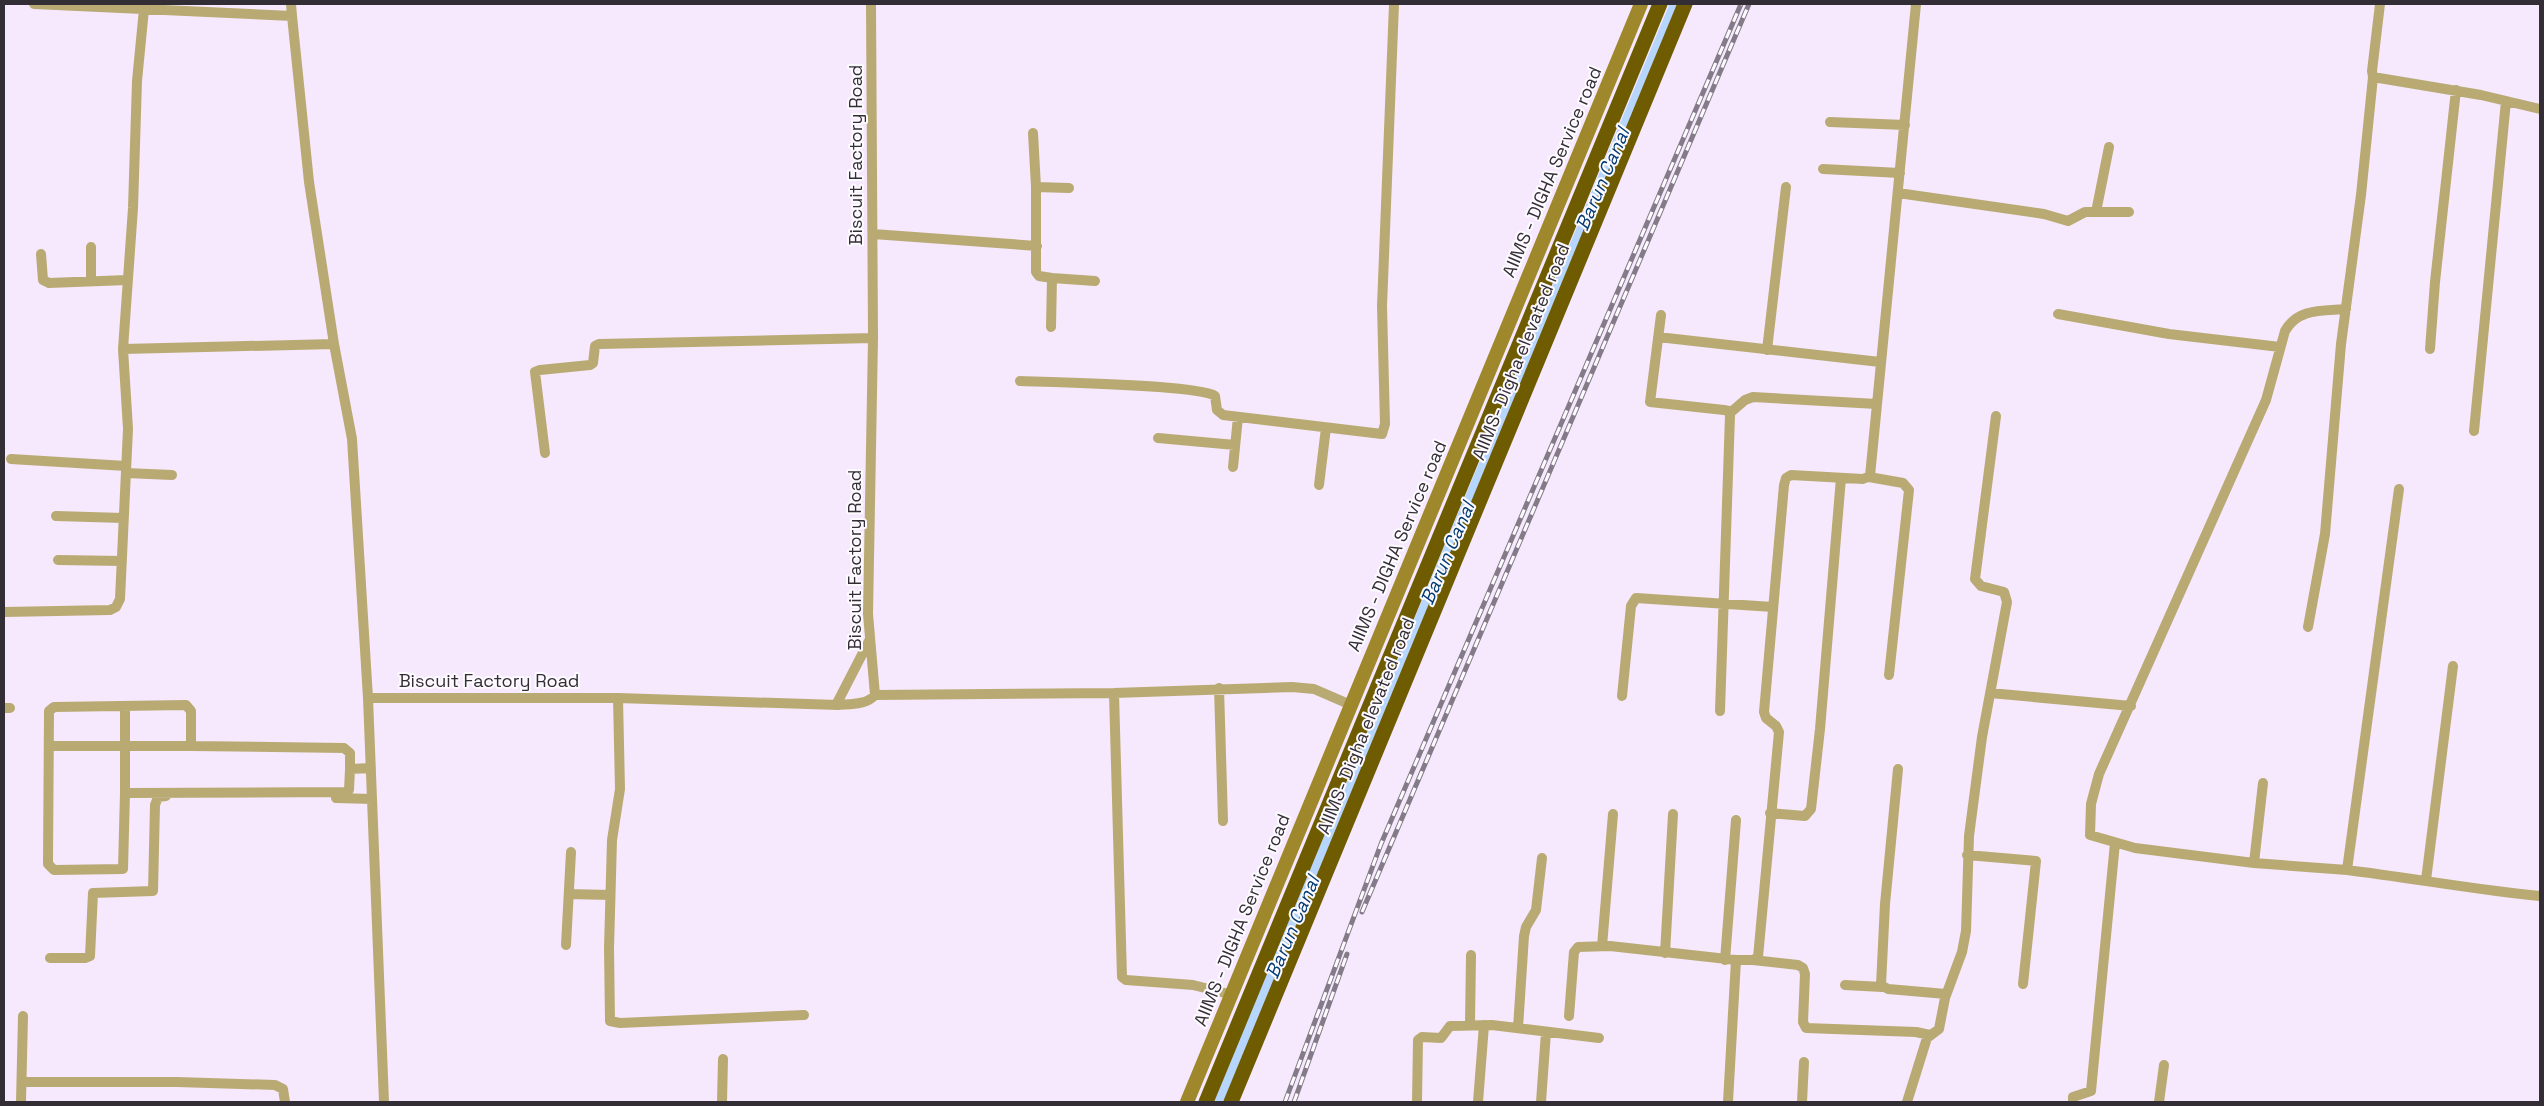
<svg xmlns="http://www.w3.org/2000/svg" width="2544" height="1106" viewBox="0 0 2544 1106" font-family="'Space Grotesk',sans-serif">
<rect width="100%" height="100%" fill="#f6e9fd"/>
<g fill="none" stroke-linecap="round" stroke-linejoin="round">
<path stroke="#b7d6fd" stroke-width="10" d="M1219,1102L1675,4"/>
<path stroke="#b9aa74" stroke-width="10" d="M34,4L292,16L309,182L334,344L352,439L368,698L384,1102
M291,4L292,16
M2380,4L2372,71L2373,77L2481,95L2540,109
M1830,122L1905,125
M1033,133L1036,187
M1823,169L1900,173
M1898,193L2044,214L2068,221L2085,212H2129
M2096,212L2109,147
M873,234L1037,246
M91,247V280
M41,254L43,280L49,283L127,280
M1052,278L1095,281
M2346,309C2322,311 2298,308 2285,331L2266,400L2099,774L2091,804L2090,835L2135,848L2254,863L2347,870L2399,489
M2058,314L2169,334L2280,347
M1661,315L1650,402L1724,410L1729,411L1730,415L1720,711
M1051,327L1052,278L1039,276L1036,272V187L1069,188
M1658,337L1880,362
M123,349L334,344
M2430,349L2435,282L2456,90
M1767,350L1786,187
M1020,381C1048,382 1200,385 1215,396L1217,410L1223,415L1382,434L1385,424L1382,306L1394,4
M1730,413L1745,400L1753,397L1877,404
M2474,431L2506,101
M1158,438L1235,445
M545,453L535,372L540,370L590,365L593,363L595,346L599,344L873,338
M11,459L126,466
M1233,467L1238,417
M126,473L172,475
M1869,477L1903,483L1909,490L1889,675
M1319,485L1326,428
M56,516L123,518
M58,560L122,561
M4,612L110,610L116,607L120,599L128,429L123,349L133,208L137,81L144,9
M2308,627L2325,534L2341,344L2361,195L2373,77
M1219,688L1223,821
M1114,693L1122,977L1126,980L1193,985L1233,995
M1990,693L2131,706
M875,695L1114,693L1292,687L1314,689L1351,705
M1622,696L1631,606L1636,598L1773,607
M368,698H618L838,705C850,704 867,705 875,695L868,614L873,338L871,4
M618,698L620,789L612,840L609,948L610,1021L620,1023L804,1015
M836,705L869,641
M4,708H10
M49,746H191
M350,769L349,790L346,792L125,793L123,869L54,870L48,864L49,711L54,707L186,705L191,711V746L344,748L350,753V769L371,768
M1898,769L1885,904L1881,985L1888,989L1946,994
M125,793V706
M336,798L372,799
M1770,813L1805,816L1811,809L1820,729L1841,478
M1967,855L2036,861L2023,984
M2254,863L2263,783
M2347,870C2412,878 2476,890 2540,896
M2426,880L2453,666
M569,894L610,895
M566,945L571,852
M1602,946L1613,814
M1665,953L1673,814
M50,958H85L90,956L93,893L153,891L155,805L158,797L166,796
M1725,960L1736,820
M1753,960L1798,965L1803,968L1805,974L1803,1022L1806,1028L1916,1032L1930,1035
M1845,985L1882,987
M1569,1016L1574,952L1578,947L1610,946L1736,960H1753L1758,957L1779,732L1776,726L1766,718L1764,712L1784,485L1786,478L1791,475L1863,479L1870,476L1916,4
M1470,1024L1471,955
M1518,1028L1524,936L1526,927L1536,910L1542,858
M22,1082H177L275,1085L283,1089L285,1102
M21,1102L23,1016
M722,1102L723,1059
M1417,1102L1418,1040L1422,1037L1441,1038L1450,1026L1492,1025L1599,1038
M1478,1102L1484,1025
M1541,1102L1546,1032
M1728,1102L1736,960
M1802,1102L1804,1062
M1907,1102L1927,1038L1939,1029L1945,998L1962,952L1966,931L1969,836L1982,737L2007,602L2004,592L1981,586L1975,579L1996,416
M2073,1102V1097L2091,1091L2115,843
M2159,1102L2164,1065"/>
<path stroke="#9f882b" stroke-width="14" d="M1187,1102L1641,4"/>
<path stroke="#6f5c00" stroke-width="15" d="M1206,1102L1660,4
M1231,1102L1685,4"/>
<g stroke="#837b87" stroke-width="5">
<path id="rail" d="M1362,912L1749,4
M1285,1102L1381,844L1741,4
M1294,1102L1347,954"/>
</g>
<use href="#rail" stroke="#fdfbff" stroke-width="3" stroke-dasharray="9" stroke-linecap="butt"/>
</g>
<g text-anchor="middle" stroke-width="4" stroke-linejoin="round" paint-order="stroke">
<g font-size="18" fill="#332e35" stroke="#fdfbff">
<text transform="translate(856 155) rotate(-90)" y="6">Biscuit Factory Road</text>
<text transform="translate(1552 172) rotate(-67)" y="6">AIIMS - DIGHA Service road</text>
<text transform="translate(1521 352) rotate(-68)" y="6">AIIMS- Digha elevated road</text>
<text transform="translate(1397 546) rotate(-67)" y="6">AIIMS - DIGHA Service road</text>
<text transform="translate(855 560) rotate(-90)" y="6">Biscuit Factory Road</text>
<text x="489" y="687">Biscuit Factory Road</text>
<text transform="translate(1366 726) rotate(-68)" y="6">AIIMS- Digha elevated road</text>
<text transform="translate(1242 920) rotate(-68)" y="6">AIIMS - DIGHA Service road</text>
</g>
<g font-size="19" font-style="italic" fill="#043c73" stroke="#fdfbff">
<text transform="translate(1602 179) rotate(-67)" y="7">Barun Canal</text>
<text transform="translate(1447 553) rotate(-67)" y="7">Barun Canal</text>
<text transform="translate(1292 927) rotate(-67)" y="7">Barun Canal</text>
</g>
</g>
<rect width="2544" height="1106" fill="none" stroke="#332e35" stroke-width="10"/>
</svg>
